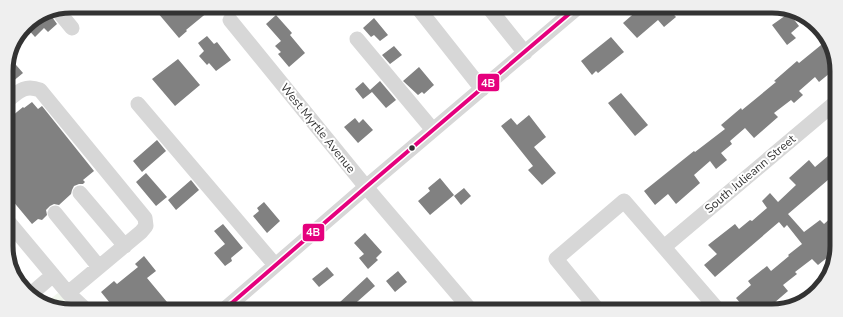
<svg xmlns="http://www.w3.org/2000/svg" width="843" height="317" viewBox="0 0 843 317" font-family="'Nunito Sans',sans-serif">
<rect width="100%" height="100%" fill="#fff"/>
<path fill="#f2f7ee" d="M58,293L73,308L50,307L44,304Z"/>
<path fill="#818181" d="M152,6L190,7H214L186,30L187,31L179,38Z
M639,9H669L676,17L664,27L658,20L637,38L623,23Z
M789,13L799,26L791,33L796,38L787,45L772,25Z
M50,14L57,24L48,32L44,28L35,37L26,27L28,22Z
M276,15L292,33L290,35L305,53L289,67L278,54L281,52L275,46L281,41L266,24Z
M374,18L388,35L380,41L374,35L371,37L363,28Z
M207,36L214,44L217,42L231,60L216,71L209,63L207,65L199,56L204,51L198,43Z
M611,37L624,52L598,73L596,71L592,75L581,61Z
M826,41L830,46L836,62L828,70L830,73L819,82L815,77L799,91L803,95L794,103L791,100L774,113L778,117L754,138L745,128L730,141L732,144L721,153L727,160L716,169L710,161L694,175L700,183L676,204L668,194L655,205L644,191L694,151L695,152L725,129L721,125L741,108L742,110L776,82L774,81L797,61L799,63Z
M394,46L402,55L390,64L382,55Z
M10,58L23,73L6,87V67Z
M178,59L200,85L175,106L152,79Z
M419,67L434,85L424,94L422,92L418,95L403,81Z
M380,81L396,100L386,108L372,92L363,99L355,89L363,82L370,90Z
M621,93L648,125L635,136L608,103Z
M32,102L38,109L42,106L94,171L83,180L85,182L83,184H79L74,186L72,190L71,194L59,205L54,204L50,206L46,210L47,215L42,220L38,219L32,224L7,194L6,121L23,107L24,108Z
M529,115L546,137L534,147L556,173L542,185L528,170L533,166L501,126L511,118L517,125Z
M355,118L359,123L363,119L373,130L358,143L344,127Z
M157,140L166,151L142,172L133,161Z
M835,150V174L788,214L804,232L820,220L824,224L834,215V252L818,265L812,259L795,272L797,274L783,285L788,291L767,309L761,302L750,311H747L736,298L751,285L748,281L767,266L771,271L789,256L788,255L802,244L787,225L784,228L779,222L715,277L704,265L717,254L708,245L735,224L739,229L750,220L752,221L767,208L762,201L770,193L778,202L796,185L789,178L809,160L815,167Z
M146,173L167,197L156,206L136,182Z
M440,178L454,195L430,215L418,201L430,191L428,188Z
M191,180L199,190L176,210L168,200Z
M464,188L471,196L461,205L454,196Z
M264,202L280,221L267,233L253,216L259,211L257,208Z
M223,224L243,248L231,258L232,261L225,266L214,253L225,244L214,231Z
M365,233L382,252L376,258L378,260L368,269L359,258L364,254L354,243Z
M144,256L156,271L147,278L172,308H114L101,292L114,281L117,284L138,267L135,264Z
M327,267L334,275L319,287L312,279Z
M398,271L407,282L395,292L386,281Z
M367,277L375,286L349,309H345L339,303Z"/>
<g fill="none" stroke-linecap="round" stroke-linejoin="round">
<path stroke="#d7d7d7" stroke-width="15" d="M418,8L482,89
M489,8L525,53
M58,11L72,28
M230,20L366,187L470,309
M357,39L433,130
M6,102C18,92 24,84 40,90L145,218L146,226L141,232L68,293
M138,104L275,265
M80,193L125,246
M55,213L99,267
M7,220L68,293L84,308
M664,247L836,102
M31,294L53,275
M226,308L366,187L577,8
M598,310L556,259L624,201L719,311"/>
<g stroke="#fff" stroke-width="7">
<path id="bus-1" d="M226,308L366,187L576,8"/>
</g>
<use href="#bus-1" stroke="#e5007d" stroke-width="4"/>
</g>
<circle fill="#333" stroke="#fff" stroke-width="1.5" cx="412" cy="148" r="3.5"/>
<g text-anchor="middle" stroke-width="4" stroke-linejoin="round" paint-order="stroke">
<g font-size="12" fill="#333" stroke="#fff">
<text transform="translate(318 128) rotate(51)" y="4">West Myrtle Avenue</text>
<text transform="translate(750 174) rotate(-40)" y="4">South Julieann Street</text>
</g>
</g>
<path d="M0 0H843V317H0ZM71 13H772A58 58 0 0 1 830 71V246A58 58 0 0 1 772 304H71A58 58 0 0 1 13 246V71A58 58 0 0 1 71 13Z" fill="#efefef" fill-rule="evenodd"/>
<path fill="none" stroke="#333" stroke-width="5" d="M71 13H772A58 58 0 0 1 830 71V246A58 58 0 0 1 772 304H71A58 58 0 0 1 13 246V71A58 58 0 0 1 71 13Z"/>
<g stroke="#fff" stroke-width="1.5">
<rect x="477" y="73" width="23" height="19" rx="4" fill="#e5007d"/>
<rect x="302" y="223" width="23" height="19" rx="4" fill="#e5007d"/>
</g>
<g font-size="11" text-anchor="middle" font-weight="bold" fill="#fff">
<text x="488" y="87">4B</text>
<text x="313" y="236">4B</text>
</g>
</svg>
